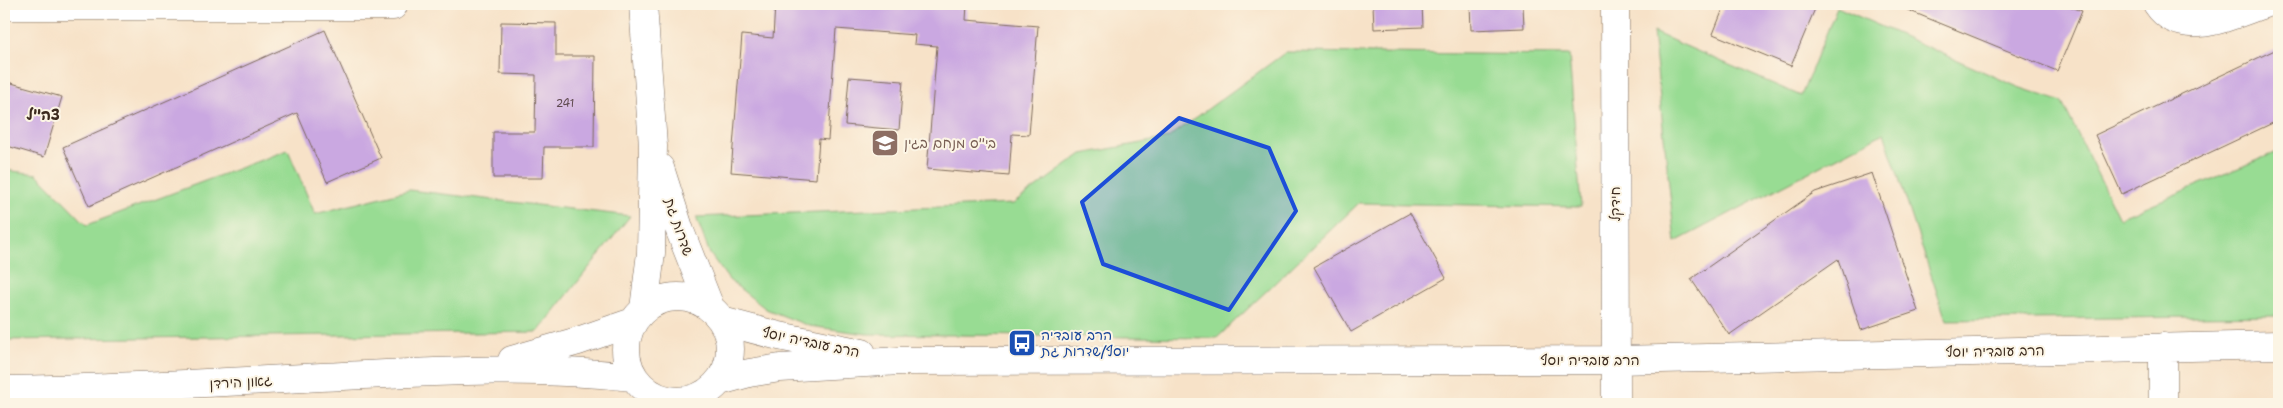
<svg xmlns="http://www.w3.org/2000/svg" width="2283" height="408" viewBox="0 0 2283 408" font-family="'Shantell Sans','Playpen Sans Hebrew',sans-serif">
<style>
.green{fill:#98dc93;stroke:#6a8358}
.building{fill:#caa8e1}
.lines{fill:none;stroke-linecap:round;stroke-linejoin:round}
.minor-casing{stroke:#7d6a5a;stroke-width:29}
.minor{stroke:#fff;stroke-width:28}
.marked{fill:#1d4ed8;fill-opacity:0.2;stroke:#1d4ed8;stroke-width:4;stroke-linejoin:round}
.labels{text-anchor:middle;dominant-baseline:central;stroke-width:4;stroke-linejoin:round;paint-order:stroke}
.number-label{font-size:11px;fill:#5f4a4f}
.education-label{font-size:14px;fill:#785e54;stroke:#fcf5e5;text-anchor:start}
.street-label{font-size:14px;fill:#3b2a1e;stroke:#fcf5e5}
.transit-label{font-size:14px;fill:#164399;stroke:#fcf5e5;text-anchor:start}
.neighbourhood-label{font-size:15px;font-weight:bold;fill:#3b2a1e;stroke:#fcf5e5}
</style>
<rect width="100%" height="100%" fill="#fcf5e5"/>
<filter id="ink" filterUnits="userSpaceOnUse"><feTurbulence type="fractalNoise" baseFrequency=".02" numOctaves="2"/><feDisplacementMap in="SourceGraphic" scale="10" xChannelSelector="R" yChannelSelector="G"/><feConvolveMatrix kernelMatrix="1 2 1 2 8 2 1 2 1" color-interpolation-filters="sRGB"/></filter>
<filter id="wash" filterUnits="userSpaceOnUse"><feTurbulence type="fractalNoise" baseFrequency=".0096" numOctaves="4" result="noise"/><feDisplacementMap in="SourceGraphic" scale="20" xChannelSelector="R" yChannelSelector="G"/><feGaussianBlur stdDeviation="1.12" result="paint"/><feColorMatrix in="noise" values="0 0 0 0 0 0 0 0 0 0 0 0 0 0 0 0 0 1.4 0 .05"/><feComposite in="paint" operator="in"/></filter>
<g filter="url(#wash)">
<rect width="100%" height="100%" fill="#f7e2c8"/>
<path class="green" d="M1837 7 2018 87 2062 102 2119 218 2279 151V316L1946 320 1884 133 1675 242 1653 32 1801 96Z
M1286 52 1569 55 1581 207 1359 203 1217 338 867 334 809 326 766 309 729 280 710 254 696 217 1013 204 1082 154 1168 138Z
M288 150 315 214 409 190 630 216 538 332 4 340V170L37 174 87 225Z"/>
<g id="blocks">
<path class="building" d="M775 4H967L966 20 1038 26 1029 135 1012 134 1009 176 927 169 937 46 914 44 915 35 836 29 828 140 819 139 816 179 731 172 742 35 773 38Z
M1373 4H1422L1423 27 1374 29Z
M1470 4H1523L1524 28 1471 30Z
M1725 4H1817L1791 66 1713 34Z
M1893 4H2064L2082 11 2057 71Z
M501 22 556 23V56H595L594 147H544L543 178H493V132H535L536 75 500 74Z
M325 30 381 158 327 182 297 113 89 206 63 147Z
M2279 48V120L2122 194 2095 135Z
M849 77 903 81 899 130 845 125Z
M4 81 62 97 44 157 4 145Z
M1872 173 1918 311 1861 330 1838 259 1729 335 1691 279 1815 192Z
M1410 213 1446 278 1351 332 1314 267Z
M1881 400V404H1854V403Z"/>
</g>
</g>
<g filter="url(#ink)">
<use href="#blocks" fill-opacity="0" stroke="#7d6a5a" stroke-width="1"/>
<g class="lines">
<g class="minor-casing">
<path id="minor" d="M643 4 653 146 651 253 644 309
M1615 4 1616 404
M2157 4C2182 41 2231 15 2264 4
M4 6H393
M660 168 680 231 710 307
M626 349a52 52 0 1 1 104 0a52 52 0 1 1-104 0Z
M722 321 779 336 862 353
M2163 347V404
M512 360 578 341 633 322
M720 381 749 373 780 368 900 361 1616 360 2279 345
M4 390C110 388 215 383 321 377 426 372 528 365 633 377"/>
</g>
<use href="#minor" class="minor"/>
</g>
</g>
<path class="marked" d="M1179 118 1269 148 1296 211 1229 310 1103 264 1082 202Z"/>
<defs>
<g id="school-square" transform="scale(1.4375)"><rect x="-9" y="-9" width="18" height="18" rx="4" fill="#8d6e63" stroke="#fcf5e5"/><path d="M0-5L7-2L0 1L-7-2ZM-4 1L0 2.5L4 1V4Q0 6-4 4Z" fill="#fff"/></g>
<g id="bus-square" transform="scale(1.4375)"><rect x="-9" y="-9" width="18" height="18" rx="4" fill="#1a4fb4" stroke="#fcf5e5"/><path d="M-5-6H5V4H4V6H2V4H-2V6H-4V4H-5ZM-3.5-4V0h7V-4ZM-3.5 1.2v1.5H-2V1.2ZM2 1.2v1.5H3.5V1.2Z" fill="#fff"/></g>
</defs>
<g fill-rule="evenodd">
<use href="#school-square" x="885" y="143"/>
<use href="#bus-square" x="1022" y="343"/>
</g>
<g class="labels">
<g class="number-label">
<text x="565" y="103">241</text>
</g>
<g class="education-label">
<text x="904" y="143">בי"ס מנחם בגין</text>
</g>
<g class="street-label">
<text transform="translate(1615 204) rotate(-90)">חידקל</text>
<text transform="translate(679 227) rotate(71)">שדרות גת</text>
<text transform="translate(811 342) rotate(12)">הרב עובדיה יוסף</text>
<text transform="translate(1995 351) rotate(-1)">הרב עובדיה יוסף</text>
<text x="1590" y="360">הרב עובדיה יוסף</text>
<text transform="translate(241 382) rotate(-3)">גאון הירדן</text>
</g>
<g class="transit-label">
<text x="1041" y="335">הרב עובדיה<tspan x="1041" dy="16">יוסף/שדרות גת</tspan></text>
</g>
<g class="neighbourhood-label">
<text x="43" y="115">צה"ל</text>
</g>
</g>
<rect width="2283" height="408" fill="none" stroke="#fcf5e5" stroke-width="20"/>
</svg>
